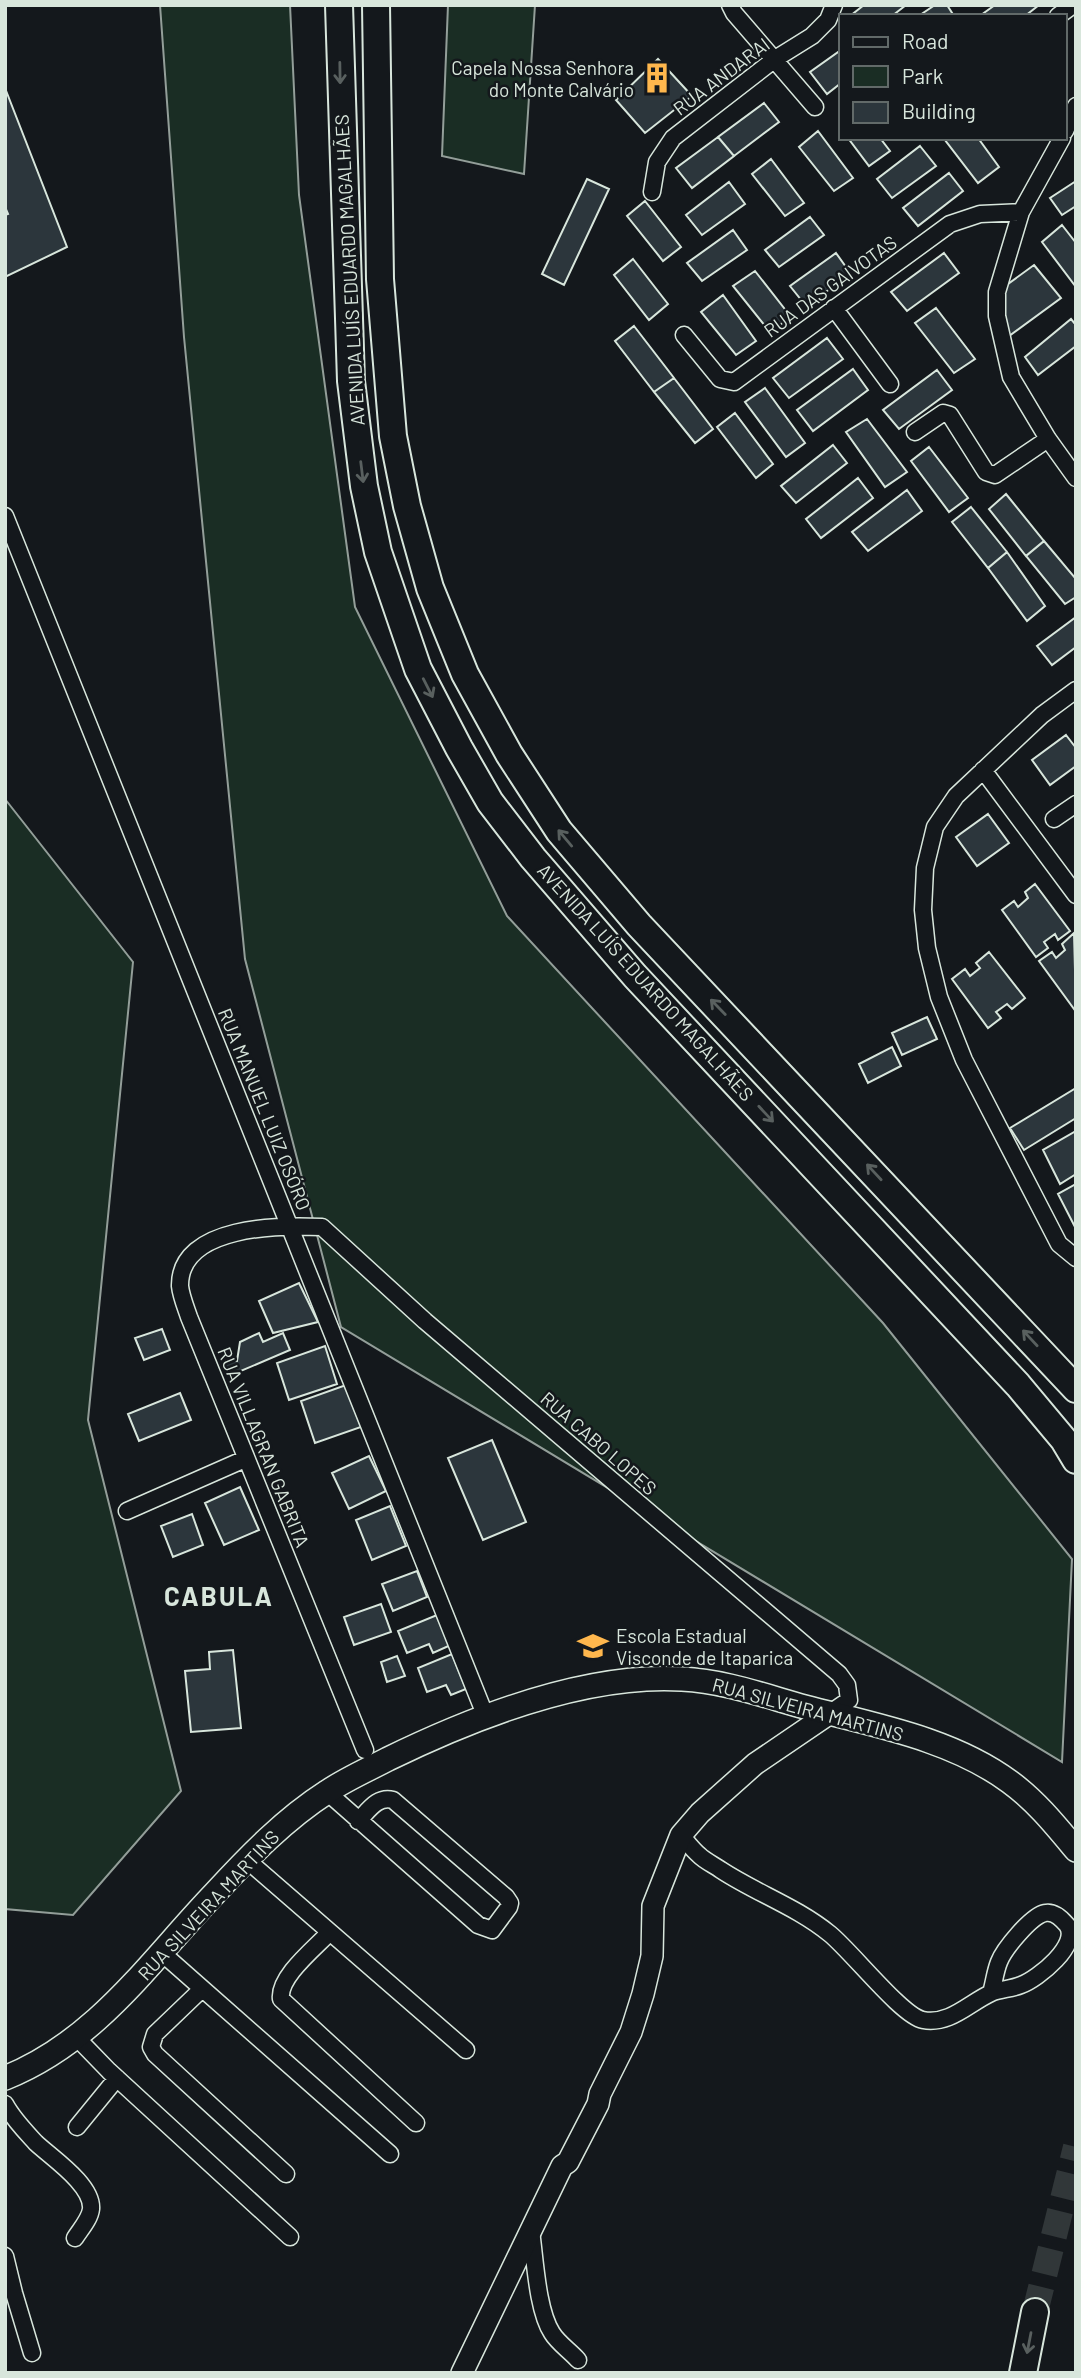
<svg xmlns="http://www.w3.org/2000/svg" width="1081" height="2378" viewBox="0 0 1081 2378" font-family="Barlow,sans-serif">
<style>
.green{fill:#1a2d24;stroke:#939e99;stroke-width:2}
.building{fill:#2c363c;stroke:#d8e6dc;stroke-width:2}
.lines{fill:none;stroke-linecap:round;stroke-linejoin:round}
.primary-tunnel{stroke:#313739;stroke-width:26;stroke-dasharray:26 13;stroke-linecap:butt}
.minor-casing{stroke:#d8e6dc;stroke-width:19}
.tertiary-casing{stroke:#d8e6dc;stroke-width:24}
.secondary-casing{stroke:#d8e6dc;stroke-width:26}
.primary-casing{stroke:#d8e6dc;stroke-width:30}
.minor{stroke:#14181c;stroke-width:16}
.tertiary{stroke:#14181c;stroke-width:21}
.secondary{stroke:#14181c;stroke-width:23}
.primary{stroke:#14181c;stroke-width:26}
.oneway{stroke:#59605f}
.labels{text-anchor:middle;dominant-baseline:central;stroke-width:5;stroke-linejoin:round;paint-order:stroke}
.poi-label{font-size:19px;fill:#d8e6dc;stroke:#14181c;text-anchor:end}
.street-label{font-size:19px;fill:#d8e6dc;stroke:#14181c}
.district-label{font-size:26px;font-weight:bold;letter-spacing:2px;fill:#d8e6dc;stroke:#14181c}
</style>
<rect width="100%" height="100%" fill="#14181c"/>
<path class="green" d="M160 5H290L299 195 355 607 507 916 883 1323 1072 1559 1062 1762 341 1327 245 959 184 337Z
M448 5H535L524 174 442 156Z
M5 799 133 962 88 1420 181 1791 73 1915 5 1909Z"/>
<path class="building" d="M864 5H906L892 16H850Z
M935 5H947L954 16 920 15Z
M995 5H1039L1025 16 981 15Z
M841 50V83L827 94 810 72Z
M658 59 692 96 645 133 616 100Z
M5 88 67 247 5 277V215L8 214 5 207Z
M764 103 779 122 734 156 718 137Z
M818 131 853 178 834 191 799 147Z
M718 137 734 156 692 188 676 168Z
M848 138H880L890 151 869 166Z
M947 138H978L999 167 978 183 945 140Z
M920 146 936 166 892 198 877 179Z
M771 159 804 203 785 216 752 174Z
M949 173 963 191 918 226 903 208Z
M587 179 609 189 564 285 542 274Z
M1076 181V206L1062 215 1050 198Z
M729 182 745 204 702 235 686 215Z
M645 201 681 247 663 261 627 216Z
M810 217 824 235 779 267 765 250Z
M1062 225 1076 243V287L1042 242Z
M733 230 747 250 702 281 687 263Z
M836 253 851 274 806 306 790 286Z
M944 253 959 273 907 311 891 292Z
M633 259 668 304 649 320 614 275Z
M1034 265 1061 298 1001 342 997 292Z
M755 271 791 317 770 332 733 286Z
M723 295 756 341 736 355 701 312Z
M936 308 975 359 954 373 915 323Z
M1071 319 1076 325V346L1038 375 1025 357Z
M634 326 674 378 654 392 615 341Z
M827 338 843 359 789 398 773 378Z
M853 369 868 390 813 431 797 410Z
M937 370 952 390 899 429 883 410Z
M674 378 713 429 695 443 654 392Z
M765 388 805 443 786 457 745 402Z
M735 413 773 464 756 478 717 427Z
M867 419 907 472 885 487 846 432Z
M833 445 847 463 796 503 781 486Z
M929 447 968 498 949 512 911 461Z
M858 478 873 498 821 538 806 519Z
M907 490 922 511 868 551 852 532Z
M1006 494 1044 541 1026 556 989 509Z
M971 507 1007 552 988 568 952 522Z
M1044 541 1076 579V597L1065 604 1026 556Z
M1007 552 1045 606 1027 621 988 568Z
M1076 617V647L1052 665 1037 646Z
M1066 735 1076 748V766L1050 785 1032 760Z
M988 814 1009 843 977 866 956 837Z
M1035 884 1070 931 1058 940 1055 934 1044 942 1048 948 1036 957 1002 910 1014 901 1018 907 1028 898 1025 892Z
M1074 933 1076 1007 1074 1009 1039 961 1052 952 1056 958 1065 950 1062 944Z
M989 952 1025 998 1012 1009 1007 1004 996 1012 1001 1018 988 1028 952 979 965 969 970 976 980 968 976 963Z
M927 1017 937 1039 902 1055 892 1033Z
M892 1047 901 1066 868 1083 859 1064Z
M1076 1088V1118L1024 1150 1010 1128Z
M1076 1131V1174L1060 1184 1043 1150Z
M1076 1184V1227H1075L1058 1194Z
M299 1283 318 1322 273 1333 259 1301Z
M162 1329 170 1350 144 1360 135 1338Z
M259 1333 263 1342 283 1333 290 1350 229 1376 222 1359 237 1361 240 1342Z
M325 1346 337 1384 289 1400 277 1363Z
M346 1385 361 1427 315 1443 301 1401Z
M180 1393 191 1420 139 1441 128 1414Z
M492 1440 526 1522 483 1540 448 1458Z
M369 1456 386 1491 349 1509 332 1473Z
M240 1487 259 1530 224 1545 205 1503Z
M390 1506 406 1546 372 1560 356 1520Z
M192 1514 203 1545 173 1557 161 1526Z
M417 1571 427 1597 393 1611 382 1584Z
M381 1604 391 1632 354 1645 344 1617Z
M437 1615 453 1644 433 1653 429 1644 407 1653 398 1631Z
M233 1650 241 1728 191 1732 185 1671 210 1669 209 1652Z
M452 1654 466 1689 451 1695 446 1685 427 1692 418 1668Z
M397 1656 405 1676 387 1682 381 1662Z"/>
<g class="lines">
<path class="primary-tunnel" d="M1035 2312 1076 2147"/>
<g class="minor-casing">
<path id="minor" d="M730 5 734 13 815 107
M1058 16 1073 5
M1065 131 1076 106
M1062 138 1021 212 997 292V316L1011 377 1048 439 1076 478
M652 192 657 162 673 138 775 59 812 36 828 20 834 5
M834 308 890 384
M684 335 720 379 734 382 950 224 980 214 1021 212
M915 432 943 413 950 415 986 472 995 475 1048 439
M5 516 486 1717
M1076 690 1042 715 956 796 935 827 925 868 923 910 927 948 939 997 964 1060 1059 1244 1076 1258
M983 770 1076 895
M1054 819 1076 804
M127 1511 245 1459
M365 1750 189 1317C186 1308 181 1296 180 1286 179 1225 281 1225 322 1227L425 1321 839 1674 847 1685 849 1700 830 1713
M327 1792 478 1925 492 1930 509 1907 510 1903 506 1897 393 1800C377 1796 369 1810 358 1821
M681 1835C687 1842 692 1849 699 1855 705 1861 714 1865 721 1870 756 1893 797 1907 830 1934 852 1952 902 2016 923 2020 950 2025 969 2003 991 1993 1000 1989 1012 1989 1021 1985 1038 1979 1081 1944 1067 1925 1062 1919 1054 1911 1045 1913 1031 1916 1004 1949 999 1962 995 1972 994 1983 991 1993
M247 1860 466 2050
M330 1932C315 1948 278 1977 281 1999L416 2123
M162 1953 390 2154
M202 1989 155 2034 151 2047 155 2054 286 2174
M77 2038 109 2071 290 2237
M5 2104C13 2119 25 2131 36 2143 52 2158 93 2185 91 2209 90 2219 80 2230 75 2238
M77 2127 117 2078
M531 2231C535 2258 537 2310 552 2333 558 2343 570 2351 578 2360
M5 2256 14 2293 32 2353"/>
</g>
<g class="tertiary-casing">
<path id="tertiary" d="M462 2373 562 2166 568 2162 598 2104 600 2094 631 2032 643 1994 652 1956 653 1906 681 1835 700 1813 755 1764 830 1713"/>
</g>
<g class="secondary-casing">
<path id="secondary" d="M5 2078C97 2041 149 1962 215 1893 249 1856 285 1819 327 1792 346 1779 367 1770 388 1759 474 1717 585 1673 682 1679 724 1681 765 1696 805 1707 874 1725 952 1739 1010 1782 1036 1801 1056 1826 1076 1850"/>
</g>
<g class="primary-casing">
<path id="primary" d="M339 5 351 381 364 486 378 552 418 669 459 748 490 802 533 858 635 976 1018 1385 1064 1440 1076 1460
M376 5 380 279 393 436 407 506 430 588 465 674 509 754 559 831 639 925 1076 1389
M1023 2373 1035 2312"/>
</g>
<use href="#minor" class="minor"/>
<use href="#tertiary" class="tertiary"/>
<use href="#secondary" class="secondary"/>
<use href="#primary" class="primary"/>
</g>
<defs><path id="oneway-shaft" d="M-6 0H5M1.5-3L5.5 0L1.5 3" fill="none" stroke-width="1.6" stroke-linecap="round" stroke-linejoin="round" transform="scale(1.75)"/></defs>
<g class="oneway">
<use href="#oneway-shaft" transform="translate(340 73) rotate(89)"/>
<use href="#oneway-shaft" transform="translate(362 472) rotate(83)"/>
<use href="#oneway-shaft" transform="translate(428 688) rotate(63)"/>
<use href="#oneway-shaft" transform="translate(565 838) rotate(-130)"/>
<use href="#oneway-shaft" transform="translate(718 1007) rotate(-134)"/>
<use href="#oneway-shaft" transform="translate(766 1114) rotate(47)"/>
<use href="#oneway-shaft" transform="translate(874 1172) rotate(-133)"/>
<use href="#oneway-shaft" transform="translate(1030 1338) rotate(-133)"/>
<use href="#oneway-shaft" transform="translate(1029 2343) rotate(101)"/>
</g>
<defs>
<g id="building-bare" transform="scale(2.415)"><path d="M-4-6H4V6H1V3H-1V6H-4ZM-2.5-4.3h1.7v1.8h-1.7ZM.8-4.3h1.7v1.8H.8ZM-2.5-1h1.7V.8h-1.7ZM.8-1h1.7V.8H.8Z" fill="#ffb74d" stroke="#14181c" stroke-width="2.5" paint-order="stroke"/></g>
<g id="school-bare" transform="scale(2.415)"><path d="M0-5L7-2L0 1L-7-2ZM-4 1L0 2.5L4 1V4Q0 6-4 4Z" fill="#ffb74d" stroke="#14181c" stroke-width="2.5" paint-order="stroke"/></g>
</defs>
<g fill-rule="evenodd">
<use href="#building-bare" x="657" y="78"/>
<use href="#school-bare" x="593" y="1646"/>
</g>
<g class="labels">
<g class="poi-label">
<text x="634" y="67">Capela Nossa Senhora<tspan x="634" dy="22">do Monte Calvário</tspan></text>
<text x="616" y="1635" text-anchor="start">Escola Estadual<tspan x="616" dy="22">Visconde de Itaparica</tspan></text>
</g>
<g class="street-label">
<text transform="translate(721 76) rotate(-37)">RUA ANDARAI</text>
<text transform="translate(349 270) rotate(-93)">AVENIDA LUÍS EDUARDO MAGALHÃES</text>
<text transform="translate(830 286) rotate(-36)">RUA DAS GAIVOTAS</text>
<text transform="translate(646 982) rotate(48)">AVENIDA LUÍS EDUARDO MAGALHÃES</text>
<text transform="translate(265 1109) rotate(68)">RUA MANUEL LUIZ OSÓRO</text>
<text transform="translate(599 1443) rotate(41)">RUA CABO LOPES</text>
<text transform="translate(264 1447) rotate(68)">RUA VILLAGRAN GABRITA</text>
<text transform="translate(808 1709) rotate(15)">RUA SILVEIRA MARTINS</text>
<text transform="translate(208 1905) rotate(-47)">RUA SILVEIRA MARTINS</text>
</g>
<g class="district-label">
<text x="219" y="1595">CABULA</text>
</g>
</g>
<rect width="1081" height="2378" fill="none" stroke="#d8e6dc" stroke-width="14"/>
<rect x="839" y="14" width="228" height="126" fill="#14181c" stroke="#626a69" stroke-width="2"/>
<rect x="853" y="37" width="35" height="10" fill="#14181c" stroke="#626a69" stroke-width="2"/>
<text x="902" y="49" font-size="21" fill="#d8e6dc">Road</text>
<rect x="853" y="66" width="35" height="21" fill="#1a2d24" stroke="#626a69" stroke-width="2"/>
<text x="902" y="84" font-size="21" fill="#d8e6dc">Park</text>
<rect x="853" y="102" width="35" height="21" fill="#2c363c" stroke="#626a69" stroke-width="2"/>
<text x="902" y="119" font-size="21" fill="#d8e6dc">Building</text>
</svg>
